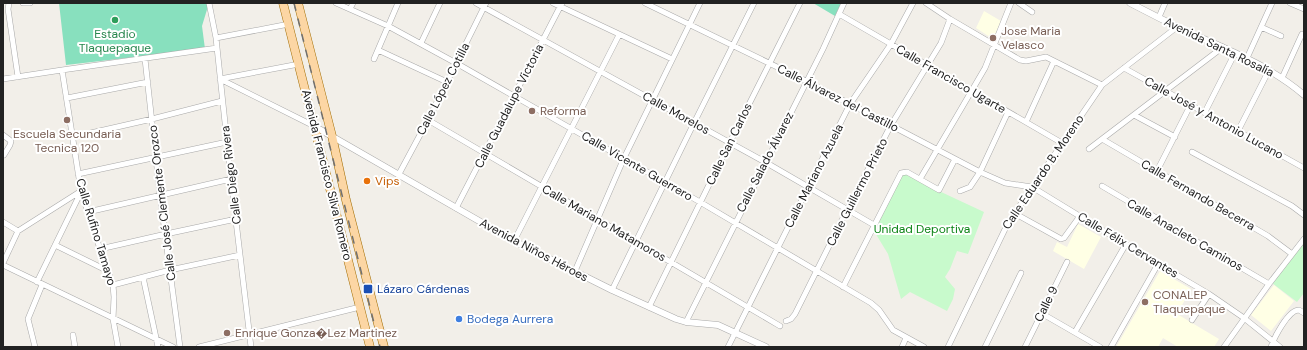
<svg xmlns="http://www.w3.org/2000/svg" width="1307" height="350" viewBox="0 0 1307 350" font-family="'DM Sans',sans-serif">
<style>
.education{fill:#ffffe5}
.park{fill:#c8facc}
.pitch{fill:#88e0be}
.lines{fill:none;stroke-linecap:round;stroke-linejoin:round}
.minor-casing{stroke:#a9a9a9;stroke-width:6}
.tertiary-casing{stroke:#a9a9a9;stroke-width:7}
.primary-casing{stroke:#a06b00;stroke-width:9}
.minor{stroke:#fff;stroke-width:5}
.tertiary{stroke:#fff;stroke-width:6}
.primary{stroke:#fcd6a4;stroke-width:8}
.rail{stroke:#707070;stroke-width:1.5;stroke-dasharray:8 8;stroke-linecap:butt}
.leisure-dot{fill:#2e9e5b;stroke:#fff;stroke-width:1.5}
.education-dot{fill:#8d6e63;stroke:#fff;stroke-width:1.5}
.food-dot{fill:#e8710a;stroke:#fff;stroke-width:1.5}
.transit-dot{fill:#1a4fb4;stroke:#fff;stroke-width:1.5}
.shop-dot{fill:#3f7fe0;stroke:#fff;stroke-width:1.5}
.labels{text-anchor:middle;dominant-baseline:central;stroke-width:4;stroke-linejoin:round;paint-order:stroke}
.education-label{font-size:12px;fill:#785e54;stroke:#fff;text-anchor:start}
.leisure-label{font-size:12px;fill:#27864d;stroke:#fff}
.street-label{font-size:12px;fill:#222;stroke:#fff}
.food-label{font-size:12px;fill:#c56008;stroke:#fff;text-anchor:start}
.park-label{font-size:12px;fill:#0c8416;stroke:#fff}
.transit-label{font-size:12px;fill:#164399;stroke:#fff;text-anchor:start}
.shop-label{font-size:12px;fill:#366cbe;stroke:#fff;text-anchor:start}
</style>
<rect width="100%" height="100%" fill="#f2efe9"/>
<path class="education" d="M984 11 1001 21 993 39 976 28Z
M1078 224 1101 237 1084 269 1053 251 1057 242 1067 247Z
M1160 271 1191 289 1177 314 1219 339 1214 347H1178L1163 338 1158 347H1116Z
M1274 285 1294 301 1271 331 1251 315Z"/>
<path class="park" d="M903 173 939 191 984 212 968 254 957 251 950 269 945 277 955 289 953 299 947 311 910 292 901 299 888 254 874 231Z
M1304 242V293L1297 302 1272 283Z"/>
<path class="pitch" d="M59 3H209L202 26 205 49 66 65Z
M813 3H841L835 16Z"/>
<g class="lines">
<g class="minor-casing">
<path id="minor" d="M9 3 8 9 18 77
M23 3H30
M209 3 216 38 231 179 251 347
M336 3 388 26 456 63 700 202 871 303 879 310 893 330 924 347
M476 3 765 162 874 225
M553 3 672 59
M645 3 806 81 980 172 1005 183 1032 187 1158 264 1209 294 1244 318 1280 347
M926 3 950 19 1020 60 1026 61 1046 57 1102 85
M1019 3 1032 12
M1290 3 1304 9
M350 9 353 3
M839 14 1062 143
M1159 17 1165 3
M1261 27 1281 36
M216 38 289 24
M421 43 440 3
M378 50 447 82
M1247 58 1272 3
M145 59 160 195 180 347
M374 59 398 3
M1124 68 1304 168
M62 70 81 191 100 249 113 285 114 297 113 319 118 347
M1282 78 1302 34
M3 79 62 70 217 48
M220 79 314 126
M220 79 299 64
M67 98 148 82
M1205 112 1235 53
M1134 115 1175 137
M428 120 780 326
M1026 122 1054 61
M1238 131 1269 70
M3 135 11 141 10 145 4 155
M73 137 152 119 222 101
M1102 139 1268 236 1292 254
M1089 149 1223 47
M1192 152 1292 206 1304 215
M1157 171 1190 106
M78 174 227 142
M399 174 428 120 486 3
M920 179 985 68 1011 3
M1102 186 1269 284
M960 191 970 187 980 172 1008 112
M456 208 562 3
M88 212 231 179
M1014 213 1061 239 1064 238 1080 216
M3 222 18 231
M514 241 619 35
M55 245 108 271
M100 249 166 234 236 219
M3 263 18 231 81 191
M3 265 173 347
M575 271 624 158 700 3
M143 277 158 347
M37 282 81 192
M113 285 170 270 240 255
M843 287 901 173 907 172 939 190 955 159
M612 290 694 123 754 3
M649 307 730 142 800 3
M1041 313 1100 347
M1192 320 1209 294
M786 321 791 319 795 314 847 210 891 125 941 43 950 19
M686 322 823 49 844 3
M1075 332 1126 244
M73 335 75 347
M35 347 28 319 42 285
M199 347 360 307
M728 347 850 104 891 44 913 3
M902 347 906 338
M948 347 1008 223 1102 85 1177 27
M985 347 1021 273
M1025 347 1067 262
M1111 347 1158 264
M1224 347 1269 284 1304 239
M1271 347C1274 338 1288 310 1299 310L1304 313"/>
</g>
<g class="tertiary-casing">
<path id="tertiary" d="M1130 3C1149 13 1169 23 1188 32 1229 50 1270 66 1304 95
M314 126 514 241 612 290 676 319 686 322 718 325 766 347"/>
</g>
<g class="primary-casing">
<path id="primary" d="M283 3 370 347
M298 3 332 136 346 200 384 347"/>
</g>
<use href="#minor" class="minor"/>
<use href="#tertiary" class="tertiary"/>
<use href="#primary" class="primary"/>
<path class="rail" d="M294 3 380 347"/>
</g>
<circle class="leisure-dot" cx="115" cy="20" r="4"/>
<g class="education-dot">
<circle cx="993" cy="38" r="4"/>
<circle cx="532" cy="111" r="4"/>
<circle cx="67" cy="120" r="4"/>
<circle cx="1145" cy="302" r="4"/>
<circle cx="227" cy="333" r="4"/>
</g>
<circle class="food-dot" cx="367" cy="181" r="4"/>
<rect class="transit-dot" x="363" y="284" width="10" height="10" rx="2"/>
<circle class="shop-dot" cx="459" cy="319" r="4"/>
<g class="labels">
<g class="education-label">
<text x="1001" y="31">Jose Maria<tspan x="1001" dy="14">Velasco</tspan></text>
<text x="540" y="111">Reforma</text>
<text x="67" y="134" text-anchor="middle">Escuela Secundaria<tspan x="67" dy="14">Tecnica 120</tspan></text>
<text x="1153" y="295">CONALEP<tspan x="1153" dy="14">Tlaquepaque</tspan></text>
<text x="235" y="333">Enrique Gonza�Lez Martinez</text>
</g>
<g class="leisure-label">
<text x="115" y="34">Estadio<tspan x="115" dy="14">Tlaquepaque</tspan></text>
</g>
<g class="street-label">
<text transform="translate(1219 47) rotate(26)">Avenida Santa Rosalía</text>
<text transform="translate(951 79) rotate(30)">Calle Francisco Ugarte</text>
<text transform="translate(443 89) rotate(-63)">Calle López Cotilla</text>
<text transform="translate(838 98) rotate(27)">Calle Álvarez del Castillo</text>
<text transform="translate(509 106) rotate(-63)">Calle Guadalupe Victoria</text>
<text transform="translate(676 113) rotate(29)">Calle Morelos</text>
<text transform="translate(1214 118) rotate(29)">Calle José y Antonio Lucano</text>
<text transform="translate(729 144) rotate(-64)">Calle San Carlos</text>
<text transform="translate(765 162) rotate(-63)">Calle Salado Álvarez</text>
<text transform="translate(637 166) rotate(30)">Calle Vicente Guerrero</text>
<text transform="translate(1043 172) rotate(-56)">Calle Eduardo B. Moreno</text>
<text transform="translate(231 175) rotate(-97)">Calle Diego Rivera</text>
<text transform="translate(327 175) rotate(76)">Avenida Francisco Silva Romero</text>
<text transform="translate(814 176) rotate(-63)">Calle Mariano Azuela</text>
<text transform="translate(857 192) rotate(-63)">Calle Guillermo Prieto</text>
<text transform="translate(1198 195) rotate(30)">Calle Fernando Becerra</text>
<text transform="translate(162 203) rotate(-97)">Calle José Clemente Orozco</text>
<text transform="translate(604 223) rotate(30)">Calle Mariano Matamoros</text>
<text transform="translate(96 232) rotate(73)">Calle Rufino Tamayo</text>
<text transform="translate(1185 235) rotate(30)">Calle Anacleto Caminos</text>
<text transform="translate(1128 245) rotate(31)">Calle Félix Cervantes</text>
<text transform="translate(534 250) rotate(28)">Avenida Niños Héroes</text>
<text transform="translate(1046 304) rotate(-64)">Calle 9</text>
</g>
<g class="food-label">
<text x="375" y="181">Vips</text>
</g>
<g class="park-label">
<text x="922" y="229">Unidad Deportiva</text>
</g>
<g class="transit-label">
<text x="377" y="289">Lázaro Cárdenas</text>
</g>
<g class="shop-label">
<text x="467" y="319">Bodega Aurrera</text>
</g>
</g>
<rect width="1307" height="350" fill="none" stroke="#222222" stroke-width="8"/>
</svg>
